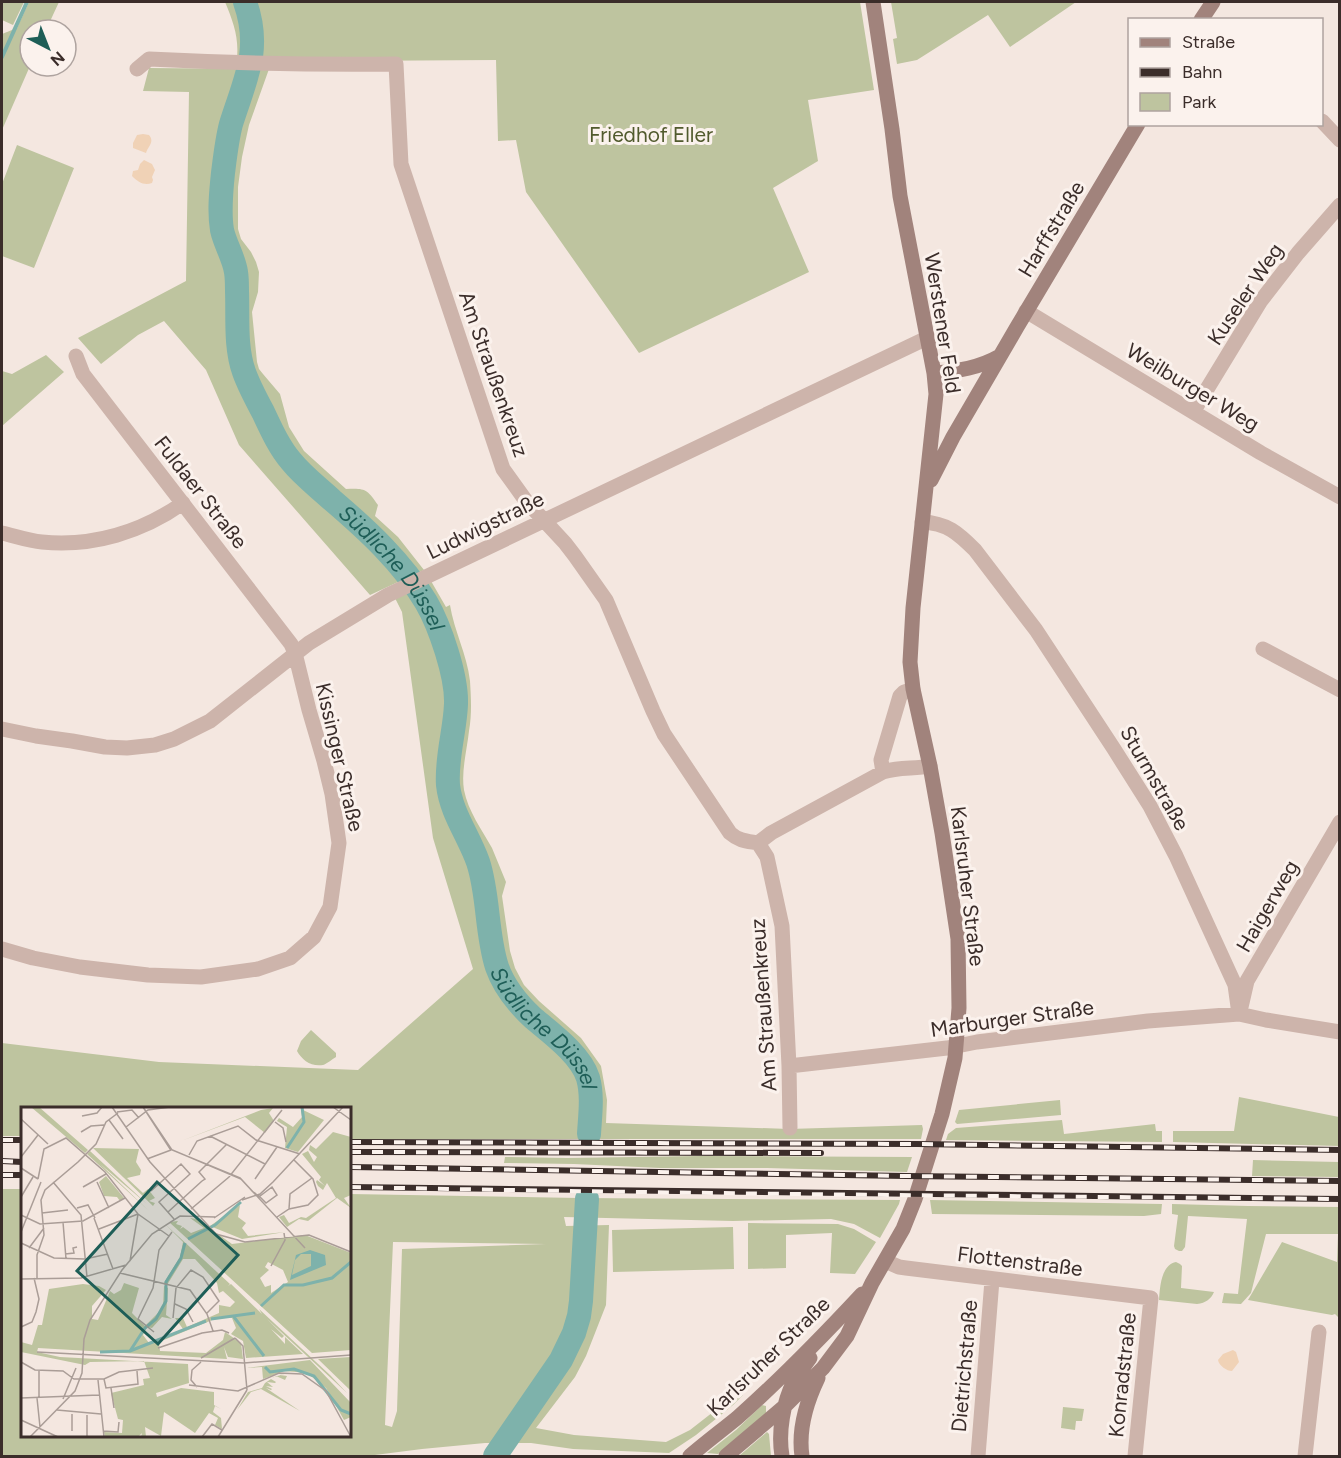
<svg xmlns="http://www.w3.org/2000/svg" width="1341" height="1458" viewBox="0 0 1341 1458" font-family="Figtree,sans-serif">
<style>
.green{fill:#bec49f;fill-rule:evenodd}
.sand{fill:#f0d2b6}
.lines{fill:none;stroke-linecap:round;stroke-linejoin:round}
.stream{stroke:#7eb2ab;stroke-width:4}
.river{stroke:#7eb2ab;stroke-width:24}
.street{stroke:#cdb4ab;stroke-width:15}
.secondary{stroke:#a1837c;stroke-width:15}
.rail-casing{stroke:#3b2d2a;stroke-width:6}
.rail{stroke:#fbf2ed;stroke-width:4;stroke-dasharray:11;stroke-linecap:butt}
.labels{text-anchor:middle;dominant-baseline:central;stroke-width:6;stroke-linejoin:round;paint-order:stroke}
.park-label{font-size:21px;fill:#515a2d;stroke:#fbf2ed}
.street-label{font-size:21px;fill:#3b2d2a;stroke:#fbf2ed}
.water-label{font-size:22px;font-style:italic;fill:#1e5e57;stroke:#fbf2ed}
.inset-river{fill:none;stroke:#7eb2ab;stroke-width:3}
.inset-road{fill:none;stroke:#aa9d97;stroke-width:1.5}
.view{fill:#1e5e57;fill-opacity:0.15;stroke:#1e5e57;stroke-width:3}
.inset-edge{fill:none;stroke:#3b2d2a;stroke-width:3}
</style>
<rect width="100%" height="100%" fill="#f4e7e0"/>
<path class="green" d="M2 2H24L13 25 2 20Z
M29 2H59L46 30H30V66L2 130V34L17 28Z
M225 2H860L874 90 808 100 818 161 773 188 809 272 639 353 526 192 516 140 498 141 496 60 340 61 237 58C239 37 233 21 225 2Z
M891 2H1076L1010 47 988 15 917 60 897 64 893 39 897 38Z
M149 68 269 69 249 125 242 157 238 187V229L241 239 251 252 256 262 259 272 258 292 252 312 257 362 259 369 263 374 280 394 289 427 304 451 346 489C365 488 367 489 378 505L375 516 398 537 424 570 370 595 239 445 206 370 164 321 138 335 101 364 78 338 186 281 189 92 143 91Z
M17 145 74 168 34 268 2 256V184Z
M46 355 64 372 2 426V371L12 374Z
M431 581 446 607 450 605C454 631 467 654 470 681 471 697 472 714 469 731 467 750 461 771 464 790 468 811 482 830 492 848L506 882 502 896 510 951 515 968 524 985 539 1001 581 1038 601 1066 607 1100 606 1123 789 1129 922 1125 923 1129 921 1139H350V1108H22V1136H2V1043L159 1062 358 1070 473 969 433 838 402 612 395 598Z
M311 1030 336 1053V1057C332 1059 327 1064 323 1065 311 1067 302 1060 297 1051L301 1041Z
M1239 1097 1339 1117V1146L1173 1142V1131H1234Z
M1060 1100 1061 1115 957 1124 955 1122 959 1110Z
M1062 1120 1064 1134 1155 1124 1156 1131H1162V1142L946 1140 948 1134 956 1128Z
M701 1156 912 1157 907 1172 767 1168H660L574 1164 504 1163 505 1157 567 1158Z
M1253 1160 1339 1162V1177L1252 1176Z
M2 1189H22V1436H350V1194L579 1198 900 1200 899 1204 880 1238 854 1224 831 1219 733 1221 564 1217 566 1226 609 1225 606 1305 586 1356 575 1377 536 1428 574 1435 666 1442 690 1430 731 1398 743 1395 733 1405 696 1435 669 1453 573 1449 531 1443H485L422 1449 367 1456H2ZM393 1242 546 1244 402 1249 397 1411 392 1427 385 1425Z
M930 1200 1162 1204 1161 1214 1144 1216 932 1214Z
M1172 1204 1248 1206 1339 1207V1318L1335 1314 1332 1315 1248 1300 1282 1242 1337 1262 1338 1234H1266L1251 1293 1241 1304 1222 1303 1224 1293 1238 1294 1247 1219 1188 1216 1185 1247 1182 1251H1179L1175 1249 1174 1246 1178 1215 1172 1214Z
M748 1223 838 1224 854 1229 876 1242 855 1274 830 1273 832 1233 786 1235V1268L748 1269Z
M733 1227 734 1269 613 1272 612 1230Z
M1176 1262 1180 1264 1182 1266 1181 1288 1214 1292C1211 1299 1206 1303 1197 1304L1159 1300C1160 1287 1161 1265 1176 1262Z
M762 1405 766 1406V1413L718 1454 707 1453 736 1430Z
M1063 1407 1084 1409 1082 1421H1076L1075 1430 1061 1428Z
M767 1432 769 1434 771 1456H739Z"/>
<path class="sand" d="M143 134 149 135C155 142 148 146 146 153L133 148V143L137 135Z
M144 160 152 164 155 170 152 177 153 180 152 183C144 186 138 182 132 176L133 171 138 170 140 164Z
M1233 1350 1236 1352 1239 1362 1232 1371C1227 1371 1219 1366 1218 1360L1223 1354Z"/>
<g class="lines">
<path class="stream" d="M2 57 27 2"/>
<g class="river">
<path id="s1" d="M245 2C262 50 245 79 231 124 227 139 225 157 223 173 221 192 219 212 222 230 225 244 234 258 236 272 237 278 237 285 237 291 238 317 235 347 244 372 249 386 256 399 263 412 271 429 279 447 291 461 303 476 318 487 332 500 367 530 402 562 426 602 440 626 457 676 456 704 455 731 446 758 448 785 451 813 469 836 478 862 489 895 486 933 497 967 504 987 518 1004 533 1018 551 1033 581 1055 588 1078 593 1096 590 1116 589 1134"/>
<path d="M495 1456 561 1360 574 1333 579 1316 581 1301 587 1199"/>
</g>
<path class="street" d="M137 69 149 59C231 63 314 65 396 64L401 164 503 469 526 501 565 543 575 556 606 600 653 711 664 734 730 833C739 841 747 841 758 843
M1322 121 1340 140
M1026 311 1261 453 1340 497
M1193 412 1260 302 1298 253 1340 205
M922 522C947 523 958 533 975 550L1036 630 1114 749 1150 806 1176 856 1235 985 1239 1014
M2 533C15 536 29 541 42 542 93 547 142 532 183 503
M1263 649 1340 690
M2 729 36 736 72 741 105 747 127 748 155 745 174 739 210 721 309 643 388 595 927 338
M883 772 881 760 900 696 904 692 913 689
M758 843 767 857 782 926 789 1066 790 1128
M758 843 771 833 883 772C897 767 915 769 930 766
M2 949 33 958 80 967 148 975 201 977 258 969 290 958 314 937 330 907 339 843 332 794 324 761 309 710 295 653 291 644 83 374 76 356
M1241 1007 1247 981 1340 822
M789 1066 947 1048 977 1042 1148 1021 1239 1014 1266 1020 1340 1032
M885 1261 899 1267 906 1268 1151 1298 1135 1456
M978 1456 992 1280
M1305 1456 1319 1332"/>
<path class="secondary" d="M1201 20 1213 2
M934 373C958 371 979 368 1000 356
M931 480 953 437 1017 327 1138 124
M690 1456C705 1443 721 1431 737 1418 781 1379 822 1337 862 1294
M726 1456 785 1406 823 1368 847 1336 872 1283 903 1229 915 1199 942 1114 955 1058 959 1008 958 939 942 833 930 766 913 689 910 662 913 608 936 394 934 373 900 196 892 129 873 2
M782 1456C778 1432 783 1403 794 1381 798 1373 805 1365 810 1358
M802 1456C798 1429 806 1403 818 1378"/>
<g class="rail-casing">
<path id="rail" d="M2 1140H22
M350 1142 917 1144 1340 1150
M350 1152 821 1153
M2 1161 22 1162
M350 1167 906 1176 1340 1181
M2 1175H22
M350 1187C679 1194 1009 1196 1340 1199"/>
</g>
<use href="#rail" class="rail"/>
</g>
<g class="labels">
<g class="park-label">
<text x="651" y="134">Friedhof Eller</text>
</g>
<g class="street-label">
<text transform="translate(1051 229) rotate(-59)">Harffstraße</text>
<text transform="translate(1245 294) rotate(-56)">Kuseler Weg</text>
<text transform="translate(943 323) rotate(81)">Werstener Feld</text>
<text transform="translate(494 374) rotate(71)">Am Straußenkreuz</text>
<text transform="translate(1193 387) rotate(31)">Weilburger Weg</text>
<text transform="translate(201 492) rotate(52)">Fuldaer Straße</text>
<text transform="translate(485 525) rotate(-26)">Ludwigstraße</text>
<text transform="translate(340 757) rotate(77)">Kissinger Straße</text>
<text transform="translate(1155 778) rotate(60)">Sturmstraße</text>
<text transform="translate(968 886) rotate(83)">Karlsruher Straße</text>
<text transform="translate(1267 906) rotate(-60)">Haigerweg</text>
<text transform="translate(763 1005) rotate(-94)">Am Straußenkreuz</text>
<text transform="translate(1012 1018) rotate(-8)">Marburger Straße</text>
<text transform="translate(1020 1261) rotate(7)">Flottenstraße</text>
<text transform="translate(768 1356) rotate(-44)">Karlsruher Straße</text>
<text transform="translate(964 1366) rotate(-85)">Dietrichstraße</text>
<text transform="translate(1122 1375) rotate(-84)">Konradstraße</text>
</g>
<g class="water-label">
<text stroke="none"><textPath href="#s1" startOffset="627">Südliche Düssel</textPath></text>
<text stroke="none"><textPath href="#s1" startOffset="1132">Südliche Düssel</textPath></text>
</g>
</g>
<g transform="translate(21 1107)">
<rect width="330" height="330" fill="#f4e7e0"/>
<path d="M10 0H18L67 43 64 46ZM260 0 252 1 248 6 253 14 244 26 224 10 160 34 240 3 252 1ZM280 2 303 13 277 45 264 41 266 20 256 14 258 11 272 20 281 10ZM312 25 330 30V88L323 91 330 101 316 91 287 114 278 112 266 120 258 110 263 108 268 116 280 110 285 111 315 91 306 76 302 83 297 79 295 75 296 73 304 79 298 73 300 70 281 47 287 44 293 55 296 50 288 43 289 38 295 42ZM72 41 118 42 115 55 120 63 119 68 106 71 122 86 127 82 134 91 128 94 134 96 132 99ZM69 44 126 97 79 57 128 104 66 47ZM85 69 103 91 99 94 96 90 83 89 78 75ZM219 98 217 110 225 116 221 121 227 129 264 125 221 132 189 119ZM169 111 176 112 211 137 284 128 330 146V243L291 246 148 115 157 114 155 117 161 119 159 122 162 120 170 126 183 121ZM247 155 262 163 267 175 250 186V178L244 180 239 171 248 163 244 160ZM144 117 209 177 207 179 210 177 241 207 238 202 309 268 326 286 246 212 263 229 261 231 250 222 264 237V230L282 247 225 251 222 234 210 227 215 221 211 211 201 209 138 235 139 244 185 246 202 233 204 225 220 236 222 252 207 250 203 240 206 252 17 241 16 245 39 250 167 257 168 276 135 286 136 290 160 281 193 285V298L200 302 194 299 192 305 200 311 201 322 194 318 197 311 188 306 174 326 143 305 140 329 124 320 125 330H120L121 326 117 330H84L83 325 101 326 102 313 97 312 90 286 123 278 122 272 129 271 123 254 69 255 64 258 0 245V235L11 238 17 218H21L28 182 62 177 78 179 85 183 71 199V212L77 213 89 184 93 187 100 183 103 176 118 181 111 206 124 219 142 201 143 179 147 181 145 208 151 212 141 210 131 221 126 220 122 228 128 236 162 222 154 211H162L166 220 198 206V198L209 200 214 195 202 184 198 186 196 176 174 152H162L146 178 143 176 159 150 162 135ZM330 250V284L297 252ZM289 253 330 296V310L323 313 305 281 286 266 263 264 242 272 241 260 225 261ZM267 266 259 268 266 269 264 273 255 269 250 272 255 275 254 276 246 275 252 280 245 279 251 282 250 283 245 281 279 304 240 282 230 285 216 303 227 285 241 281 244 276 253 270Z" fill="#bec49f" fill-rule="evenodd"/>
<path d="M289 143 304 148 305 158 269 173 275 148ZM280 147H290V159L271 168 274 153Z" fill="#7eb2ab" fill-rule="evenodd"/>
<path class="inset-river" d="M266 41 283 15 281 0M167 132 194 118 220 95M240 199 263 178H282L311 171 330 155M213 210 243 249M190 212 234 206M109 244 185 214M79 245 109 244 124 221 135 212 145 194V175L160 151 164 136M244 260 249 265 273 262 293 269 320 303 330 307"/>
<path class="inset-road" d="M91 0 129 55 195 127 224 135 288 128 330 145M122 0 149 42 220 72 284 141M122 0 151 43 219 71 232 85 234 86 238 90H239L245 96 256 88 251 80 239 89H236L230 83M312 0 330 13M96 5 111 3 118 11M61 9 76 6 81 0M0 12 27 37M88 13 102 32M254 15 262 21 265 35M105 20 127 3 149 0M60 25 70 19 83 18M189 29 244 57M168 48 176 34 217 19 235 33 279 47M0 50 17 28M126 52 150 43M0 61 17 72M17 72 23 42 45 31 84 65 117 107 148 129M234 72 256 40M181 74 184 72 178 65 205 38M32 75 60 108 66 170M76 75 88 101M62 80 85 67M130 84 160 57 169 67 138 95 153 112M0 90 12 70M221 93 239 87 252 75 322 0M56 101 67 98 74 111M170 102 208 70 261 3M268 102 269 87 291 71M147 105 181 74M21 106 47 103M0 108 19 117 62 114 104 91M256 110 268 102 287 98 297 88 292 72 273 53M73 111 92 162M193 111 224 90M42 115 45 152M78 122 117 107M0 125 20 75M0 136 33 151 64 152 87 147M8 141 23 121M44 147 53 146 52 141 56 140M109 154 117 107M250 159 264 133 263 126M99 166 169 183 186 207 192 224M16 171V148L23 128 20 93 24 83 57 55 75 37 85 15 97 6M0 172 60 171 105 158M154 197 165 202 172 215M152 211 155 181 170 163 182 170 198 194 186 206M0 220 11 215 15 205 18 192 13 171M133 225 117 212 132 181 138 143 151 125M214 231 222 239 226 283M137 241 181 226 201 223 208 226M16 245 223 256 330 248M180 251 214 231M0 255 14 263 42 264 53 272H83L98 265 132 261M18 263V291M83 272 85 281 117 277 116 264M77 273 83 330M168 278 217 284 258 266 281 267 305 284 330 330M176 280 170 273 171 263 180 255M90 281 93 301M0 291 78 288M16 291 19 320M42 292 55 261M36 303 80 307M66 308V330M0 313 37 330M51 315V324V307M82 324 97 325 98 315M9 330 54 284 61 266 63 232 69 213 101 163 131 127 159 109 194 110M181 330 191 317 201 323M197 330 226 283"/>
<path class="view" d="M136 75 217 148 137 237 56 164Z"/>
<rect width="330" height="330" class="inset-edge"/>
</g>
<rect width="1341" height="1458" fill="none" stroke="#3b2d2a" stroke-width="6"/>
<rect x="1128" y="18" width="195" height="108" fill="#fbf2ed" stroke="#aea39f" stroke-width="1.5"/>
<rect x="1140" y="38" width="30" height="9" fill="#a1837c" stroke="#aea39f" stroke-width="1.5"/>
<text x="1182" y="48" font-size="18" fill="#3b2d2a">Straße</text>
<rect x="1140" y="68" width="30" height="9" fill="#3b2d2a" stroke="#aea39f" stroke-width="1.5"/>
<text x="1182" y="78" font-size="18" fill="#3b2d2a">Bahn</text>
<rect x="1140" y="93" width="30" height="18" fill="#bec49f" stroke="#aea39f" stroke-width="1.5"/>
<text x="1182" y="108" font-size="18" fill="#3b2d2a">Park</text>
<g transform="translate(48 48) rotate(138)"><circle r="28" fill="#fbf2ed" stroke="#aea39f" stroke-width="1.5"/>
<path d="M0-4.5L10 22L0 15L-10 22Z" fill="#1e5e57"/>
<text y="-9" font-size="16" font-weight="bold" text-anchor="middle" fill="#3b2d2a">N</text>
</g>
</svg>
